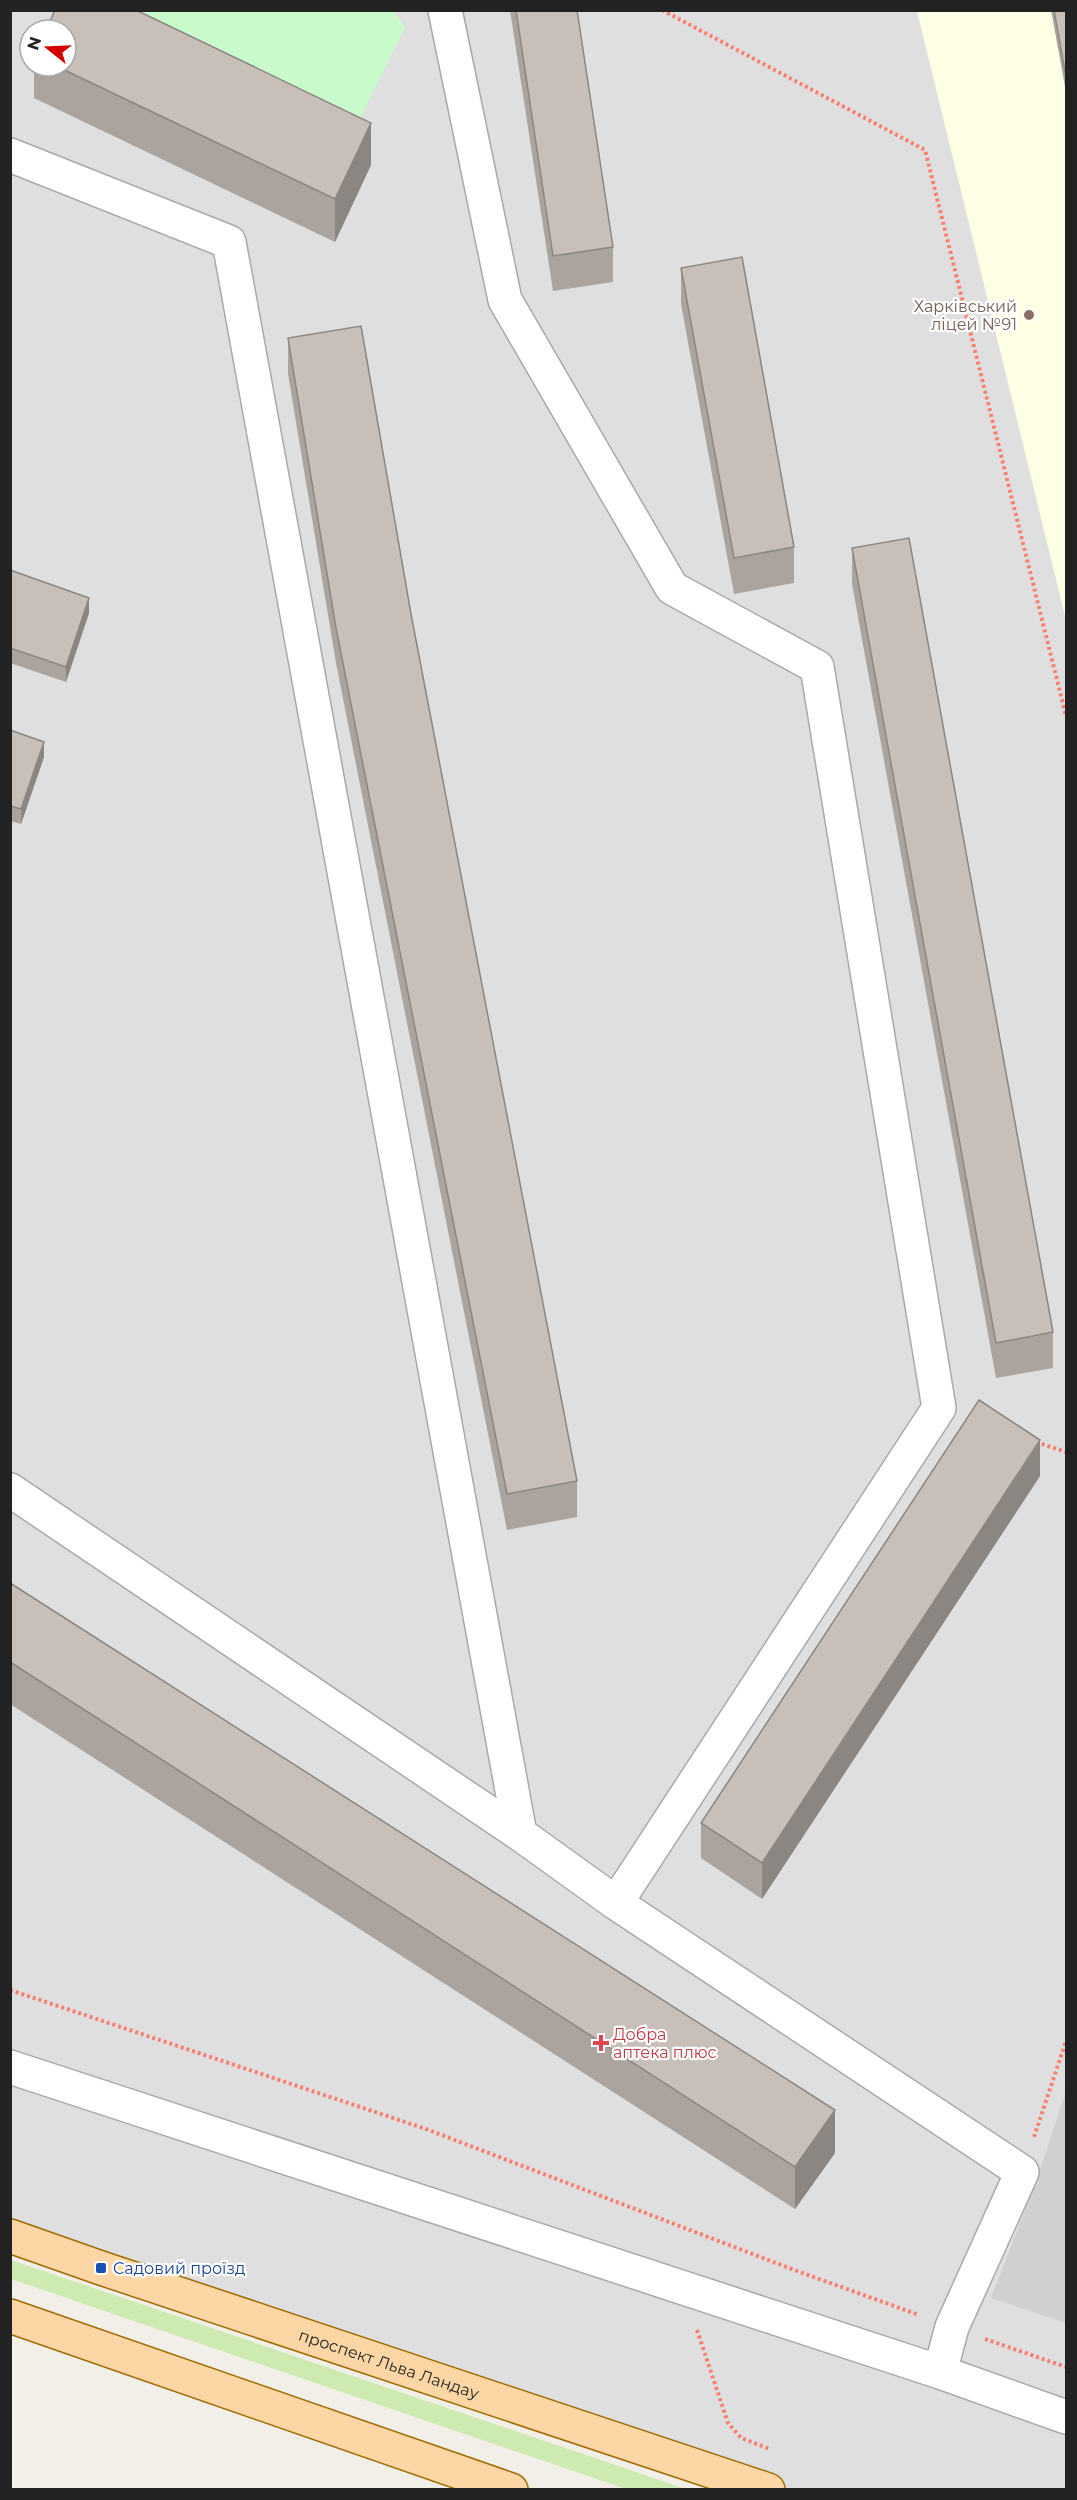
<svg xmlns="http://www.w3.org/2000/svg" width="1077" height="2500" viewBox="0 0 1077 2500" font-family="Montserrat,sans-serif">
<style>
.residential{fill:#e0dfdf;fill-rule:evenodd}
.education{fill:#ffffe5}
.religious{fill:#d0d0d0}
.grass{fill:#cdebb0}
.park{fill:#c8facc}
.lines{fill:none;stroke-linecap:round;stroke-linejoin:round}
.minor-casing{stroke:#a9a9a9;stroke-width:36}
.major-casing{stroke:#a06b00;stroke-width:36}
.path{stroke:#fa8072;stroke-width:4;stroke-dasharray:3 3;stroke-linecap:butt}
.minor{stroke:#fff;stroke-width:33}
.major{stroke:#fcd6a4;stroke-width:33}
.wall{fill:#aba49e}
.shaded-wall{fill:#8b8681}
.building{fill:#c7bfb8;stroke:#8b8681;stroke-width:1.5}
.education-dot{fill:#8d6e63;stroke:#fff;stroke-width:2}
.health-dot{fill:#e0444e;stroke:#fff;stroke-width:2}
.transit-dot{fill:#1a4fb4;stroke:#fff;stroke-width:2}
.labels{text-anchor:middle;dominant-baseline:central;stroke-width:4.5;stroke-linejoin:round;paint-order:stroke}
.education-label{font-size:16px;fill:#785e54;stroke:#fff;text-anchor:end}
.health-label{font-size:16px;fill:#be3a42;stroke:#fff;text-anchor:start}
.transit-label{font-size:16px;fill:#164399;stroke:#fff;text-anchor:start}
.street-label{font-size:16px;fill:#222;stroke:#fff}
</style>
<rect width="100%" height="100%" fill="#f2efe9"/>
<path class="residential" d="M11 11H1066V2489H781L11 2229ZM30 30H66V66H30Z"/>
<path class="education" d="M917 11H1066V620Z"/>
<path class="religious" d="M1066 2091V2323L991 2298 1036 2182Z"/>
<path class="grass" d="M11 2260 686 2489H626L11 2279Z"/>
<path class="park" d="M119 10 394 11 405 27 348 143Z"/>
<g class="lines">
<g class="minor-casing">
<path id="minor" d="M445 10 505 300 672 588 817 667 939 1408 616 1903
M10 155 229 242 520 1834
M10 1490 520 1834 616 1903 1022 2172 952 2327 940 2372
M10 2067 940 2372 1066 2417"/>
</g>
<g class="major-casing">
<g id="major">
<path id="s1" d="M10 2236 101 2268 768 2490"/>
<path d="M10 2316 511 2490"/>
</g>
</g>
<path class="path" d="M662 10 925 150 1066 716
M1036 1442 1066 1452
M10 1990 426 2129 797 2271 919 2315
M1034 2137 1066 2041
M697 2330 728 2423 741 2438 770 2449
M985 2339 1066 2367"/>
<use href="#minor" class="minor"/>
<use href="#major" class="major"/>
</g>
<path class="wall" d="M510 10H577L613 247V282L553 291Z
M1051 10H1066V92Z
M34 66H66L371 165 335 242 34 98Z
M681 268 794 547V583L734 594 681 304Z
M288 338 411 614 577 1481V1517L507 1530 336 663 288 374Z
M852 548 1053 1332V1368L996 1378 852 584Z
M10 570 89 613 66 682 10 663Z
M10 730 44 757 21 824 10 821Z
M1040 1476 762 1899 701 1858V1823Z
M10 1583 835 2153 795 2209 10 1704Z"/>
<path class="shaded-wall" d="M371 123V165L335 242V199Z
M89 598V613L66 682V667Z
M44 742V757L21 824V809Z
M1040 1440V1476L762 1899V1863Z
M835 2110V2153L795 2209V2167Z"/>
<path class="building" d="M55 10H136L371 123 335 199 56 66H66V30H46Z
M516 10H577L613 247 553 256Z
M1054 10H1066V77Z
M742 257 794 547 734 558 681 268Z
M361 326 411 614 577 1481 507 1494 336 628 288 338Z
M909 538 1053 1332 996 1343 852 548Z
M10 570 89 598 66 667 10 648Z
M10 730 44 742 21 809 10 806Z
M979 1400 1040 1440 762 1863 701 1823Z
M10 1583 835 2110 795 2167 10 1662Z"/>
<circle class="education-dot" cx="1029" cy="315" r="6"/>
<path class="health-dot" d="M598 2034h6v6h6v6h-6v6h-6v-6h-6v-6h6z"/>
<rect class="transit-dot" x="95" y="2262" width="12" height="12" rx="3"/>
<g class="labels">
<g class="education-label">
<text x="1017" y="306">Харківський<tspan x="1017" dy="18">ліцей №91</tspan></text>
</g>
<g class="health-label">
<text x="613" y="2034">Добра<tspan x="613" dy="18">аптека плюс</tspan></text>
</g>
<g class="transit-label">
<text x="113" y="2268">Садовий проїзд</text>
</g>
<g class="street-label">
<text stroke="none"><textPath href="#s1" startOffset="400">проспект Льва Ландау</textPath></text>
</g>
</g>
<rect width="1077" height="2500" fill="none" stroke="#222222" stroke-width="24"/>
<g transform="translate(48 48) rotate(288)"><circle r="28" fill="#ffffff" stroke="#a7a7a7" stroke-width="1.5"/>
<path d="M0-4.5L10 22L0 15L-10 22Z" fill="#d40000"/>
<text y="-9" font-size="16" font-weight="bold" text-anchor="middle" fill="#222222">N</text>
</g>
</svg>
